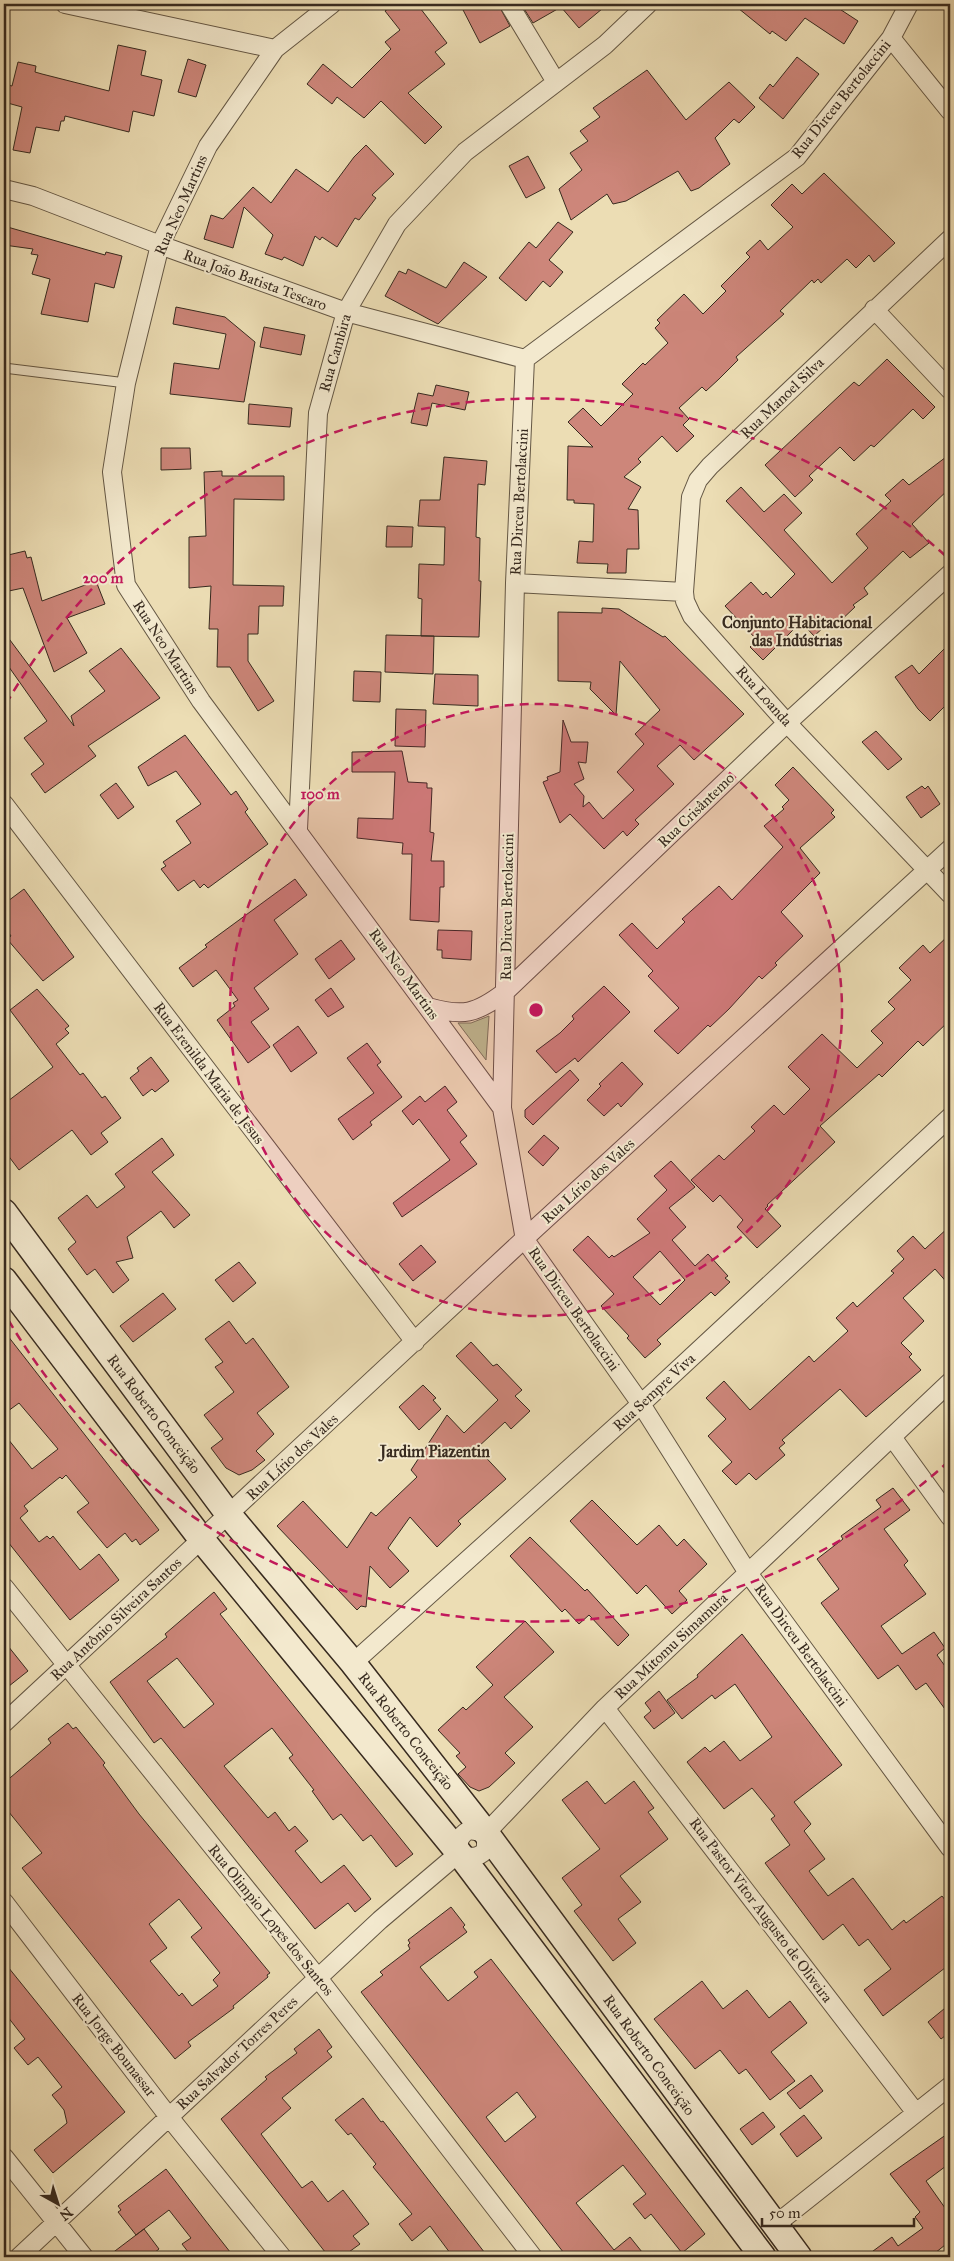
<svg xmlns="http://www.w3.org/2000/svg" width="954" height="2261" viewBox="0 0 954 2261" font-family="'IM FELL Great Primer',serif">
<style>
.green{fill:#b9c08c;stroke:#787556}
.building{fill:#cd867a;stroke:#372a1f;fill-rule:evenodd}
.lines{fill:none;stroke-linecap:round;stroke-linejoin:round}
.lane-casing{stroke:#645744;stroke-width:11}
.street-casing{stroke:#645744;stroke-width:20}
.secondary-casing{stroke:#372a1f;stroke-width:28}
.lane{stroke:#f3e9ce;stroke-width:9}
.street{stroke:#f3e9ce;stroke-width:18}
.secondary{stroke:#f3e9ce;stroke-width:25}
.ring{fill:none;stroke:#c2185b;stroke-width:2.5;stroke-dasharray:9 6}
.labels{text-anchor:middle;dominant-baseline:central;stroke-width:4;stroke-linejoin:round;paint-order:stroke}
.street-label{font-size:15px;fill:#372a1f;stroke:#f3e9ce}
.neighbourhood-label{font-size:16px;font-weight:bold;fill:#372a1f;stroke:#f3e9ce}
.centre{fill:#c2185b;stroke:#f3e9ce;stroke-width:2.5}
.ring-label{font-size:15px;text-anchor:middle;font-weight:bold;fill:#c2185b;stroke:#f3e9ce;stroke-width:4;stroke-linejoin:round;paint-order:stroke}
</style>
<rect width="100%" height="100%" fill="#ecddb4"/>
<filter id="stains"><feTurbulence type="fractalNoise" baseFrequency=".004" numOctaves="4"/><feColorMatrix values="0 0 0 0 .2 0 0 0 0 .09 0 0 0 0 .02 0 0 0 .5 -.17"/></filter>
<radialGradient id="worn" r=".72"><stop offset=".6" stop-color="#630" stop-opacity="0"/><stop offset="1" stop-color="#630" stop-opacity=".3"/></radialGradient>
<path class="green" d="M489 1016 486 1060 458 1023H471Z"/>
<path class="building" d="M395 4H417L447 43 435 52 445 64 408 93 442 127 425 144 381 101 364 118 337 97 332 104 307 84 323 64 352 88 391 49 385 42 400 30 385 11Z
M460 4H498L510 26 480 43Z
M521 4H608L579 28 561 7 533 23Z
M733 4H832L858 21 844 44 805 18 786 41 772 31 770 34Z
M118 45 146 51 141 75 162 80 154 116 133 111 129 132 65 116 64 121H61L59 131 36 127 30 153 13 150 22 107 4 102V84L12 86 18 62 36 66 35 72 42 74 109 91Z
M797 57 819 74 783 119 759 98 770 84 773 87Z
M188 59 206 65 196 97 178 92Z
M647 70 686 120 729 82 755 107 739 123 734 119 715 138 730 164 699 188 691 191 678 171 626 201 613 204 607 194 571 220 559 189 582 170 570 153 588 141 580 131 600 117 593 108Z
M366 145 394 174 372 195 376 198 359 220 355 218 337 247 322 237 320 240 315 236 303 266 284 257 282 260 265 254 273 235 244 207 233 248 204 239 211 215 223 219 253 187 271 203 296 169 328 192 354 157Z
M528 156 545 188 526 198 509 166Z
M824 173 895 243 874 262 869 255 856 268 847 259 821 283 818 279 814 283 812 280 780 311 784 314 736 357 738 360 719 379 706 391 702 387 679 408 689 419 683 425 694 436 677 452 662 436 638 459 641 462 624 477 641 487 628 509 638 510 639 549H627L626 573H607L608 564 577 563 579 541 593 542 594 504 574 503V500H567L568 446 593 447 568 422 583 408 601 426 633 394 622 384 643 363 645 365 668 343 655 328 660 323 657 320 684 294 703 314 726 291 721 286 750 257 746 253 760 240 768 250 793 227 771 205 792 184 802 194Z
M558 222 573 232 549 260 563 272 550 287 543 281 526 301 499 278 529 242 536 248Z
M4 226 105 255 106 252 122 256 114 288 95 283 88 322 41 314 50 279 32 274 38 255 31 254 33 249 4 245Z
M464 262 487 277 438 324 385 296 399 271 406 274 408 269 446 288Z
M176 307 225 317 255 342 244 402 170 394 174 363 219 369 226 334 173 324Z
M264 327 305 335 301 355 260 347Z
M887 359 935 407 923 419 913 409 874 447 871 445 854 461 840 447 809 476 813 480 795 497 765 465 854 382 859 386Z
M436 385 469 392 465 410 432 403 427 426 411 423 418 393 433 396Z
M249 404 292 408 290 427 248 424Z
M161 448H190L191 469 161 470Z
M950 454V488L912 524 929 543 910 558 903 551 864 588 868 594 853 605 855 607 837 624 833 619 814 636 801 622 763 660 750 647 757 640 725 606 751 582 763 595 766 592 771 598 795 574 726 501 741 487 764 512 784 494 802 513 784 530 832 583 868 548 856 534 891 501 885 495 903 479 909 485Z
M444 457 487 461 485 485 478 484 476 537 480 538 479 581H481L479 637 421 636 422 599 418 598 419 564 444 565 445 527 418 526 420 500H440Z
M222 471V476H284V500L234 499 233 585 284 586 283 606H259L258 634H248V661L274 701 258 711 230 667H217L218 629H209L211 586 189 588V537L206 536 204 472Z
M387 526 413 527 412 547H386Z
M25 551 27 558 31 557 42 601 96 581 105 604 67 618 87 653 54 672 23 588 4 592V556Z
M602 608 619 609 663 637 665 636 744 714 694 760 680 745 657 766 674 784 635 820 639 824 627 836 623 831 604 849 570 814 560 823 543 782 548 780 547 777 560 772 563 720 571 742H588L586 763 578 762 584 779 574 784 584 796 583 807 589 802 603 819 634 790 617 772 644 744 635 734 660 710 620 661 616 715 590 689 591 682 558 681V612L602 613Z
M4 632 74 726 71 716 105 691 89 671 121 648 160 698 88 746 96 756 45 793 31 774 44 764 24 738 47 721 4 660Z
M386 635 434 636 433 674 385 672Z
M950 643V701L930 721 918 709 895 677 912 665 919 674Z
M354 671 381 672 380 702 353 701Z
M435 674 478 675V706L433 704Z
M396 709 426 710 425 747 395 746Z
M876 731 902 759 888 770 862 742Z
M185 735 231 795 236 791 248 809 245 812 268 844 208 888 204 884 200 888 194 880 178 891 161 869 166 866 163 862 191 843 176 821 201 804 176 771 148 786 138 767Z
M402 751 408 782 427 783V788H432L430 832 434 833 431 861H444V887H440L439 922 410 920 412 854H402L403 843 357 838 358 818 393 819 395 772H352V752Z
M793 767 834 810 831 813 835 817 800 848 820 873 781 912 803 936 775 963 777 965 762 979 759 976 729 1009 710 1027 708 1025 678 1054 654 1031 679 1008 648 976 653 971 619 935 632 923 657 949 685 922 682 919 719 886 732 900 783 847 764 826 784 809 782 807 789 800 775 785Z
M116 783 134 807 118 819 100 795Z
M922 786 925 789 928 786 940 804 921 818 906 797Z
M295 879 307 895 274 920 298 954 254 988 269 1009 251 1022 270 1047 248 1063 217 1020 235 1006 233 1003 238 1000 216 970 193 987 179 968 207 947 205 945Z
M24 889 74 957 43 981 7 939 11 936 4 926V904Z
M438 930 472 931 471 960 442 958V950H437Z
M950 934V1020L923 1046 918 1041 882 1077 879 1074 820 1126 835 1142 767 1205 768 1206 765 1209 781 1226 757 1248 737 1227 743 1220 720 1195 713 1202 691 1180 719 1155 724 1160 755 1131 751 1127 774 1105 784 1115 810 1089 788 1067 822 1034 857 1068 883 1043 871 1031 895 1009 888 1002 911 980 899 968 923 945 930 953Z
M341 940 355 959 329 979 315 959Z
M604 986 630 1012 578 1062 575 1058 556 1073 536 1051 560 1033 574 1019 572 1016Z
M331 988 344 1007 328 1017 315 1000Z
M37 989 69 1026 65 1029 69 1033 56 1044 80 1075 83 1073 102 1098 105 1096 121 1118 101 1133 108 1142 91 1155 72 1130 19 1170 4 1150V1104L53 1067 10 1010Z
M298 1026 317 1053 291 1072 273 1045Z
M367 1043 381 1062 377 1065 402 1097 370 1122 372 1125 353 1140 338 1119 374 1093 347 1058Z
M151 1057 169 1081 155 1092 152 1089 143 1096 130 1078 139 1071 137 1068Z
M622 1062 643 1084 621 1107 618 1103 604 1116 587 1100 601 1086 599 1084Z
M570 1070 579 1080 533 1125 525 1117V1110Z
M445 1086 457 1102 447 1110 467 1136 460 1142 477 1164 402 1217 393 1203 450 1160 419 1119 413 1125 402 1111 420 1096 425 1102Z
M544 1135 559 1148 543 1166 528 1152Z
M162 1138 174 1155 152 1172 190 1215 174 1228 161 1211 127 1237 133 1258 116 1262 129 1280 113 1293 95 1269 87 1275 68 1249 76 1242 58 1218 87 1195 97 1208 125 1187 115 1174Z
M671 1161 695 1187 669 1208 686 1227 672 1240 695 1266 708 1254 728 1276 725 1278 730 1282 715 1296 711 1292 657 1340 661 1344 645 1358 627 1338 629 1336 601 1306 614 1294 573 1250 588 1236 609 1258 612 1255 614 1257 650 1233 637 1219 667 1190 654 1176ZM660 1251 685 1280 660 1305 633 1277Z
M950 1226V1286L935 1269 903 1298 924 1321 901 1343 912 1354 909 1357 921 1370 866 1417 840 1389 782 1440 785 1443 779 1448 785 1455 756 1480 749 1473 736 1485 722 1471 732 1462 708 1436 726 1419 706 1398 724 1381 750 1410 809 1356 814 1362 848 1331 836 1318 853 1302 857 1307 894 1273 891 1271 904 1259 897 1251 913 1236 925 1249Z
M421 1245 436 1262 413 1281 399 1264Z
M239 1262 256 1283 233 1302 215 1280Z
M163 1293 176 1309 133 1342 120 1326Z
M229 1321 246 1344 253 1338 289 1387 257 1413 274 1434 256 1451 265 1460 252 1470 239 1475 226 1468 211 1448 223 1439 204 1415 234 1392 215 1367 223 1362 205 1339Z
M4 1331 159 1530 140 1545 136 1539 132 1542 125 1533 107 1548 77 1512 89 1503 66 1475 62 1479 60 1477 24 1506 28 1511 20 1518 39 1542 47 1536 50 1539 53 1536 80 1570 99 1554 119 1580 70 1620 4 1537V1434L32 1469 58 1449 19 1403 4 1414Z
M471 1342 493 1366 497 1364 522 1390 515 1396 530 1411 511 1429 505 1422 477 1448 506 1479 458 1521 461 1524 437 1547 410 1517 388 1548 409 1571 390 1588 370 1566 366 1607 361 1606 357 1610 277 1526 303 1501 347 1548 371 1512 376 1516 417 1477 411 1470 447 1415 464 1433 498 1400 456 1356Z
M423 1385 436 1398 433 1400 441 1409 419 1430 399 1407Z
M893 1488 910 1510 884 1529 908 1561 904 1565 926 1594 881 1626 902 1654 934 1632 945 1648 937 1655 950 1673V1716L926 1683 916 1690 898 1665 878 1679 821 1603 839 1589 817 1559 843 1539 841 1536 881 1507 876 1500Z
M592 1500 637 1545 659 1525 677 1546 684 1539 707 1564 679 1591 687 1600 672 1614 646 1585 637 1594 570 1521Z
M530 1537 585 1591 587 1589 629 1635 618 1646 589 1615 579 1624 565 1609 562 1612 510 1556Z
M214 1592 227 1609 220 1614 413 1854 396 1867 371 1835 363 1841 341 1814 333 1820 312 1791 314 1790 289 1758 293 1755 272 1728 264 1734 224 1766 268 1818 275 1812 289 1831 295 1826 308 1841 295 1851 321 1883 344 1865 371 1899 355 1912 348 1903 315 1929 161 1738 154 1743 110 1682 167 1637 165 1634ZM177 1658 214 1704 184 1728 147 1681Z
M525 1621 554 1652 504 1697 533 1727 505 1753 515 1763 489 1787 479 1791 470 1787 458 1774 466 1767 456 1756 460 1753 438 1730 463 1707 466 1710 493 1685 476 1667Z
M742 1634 842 1765 794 1802 811 1824 804 1831 825 1859 809 1871 828 1896 853 1878 892 1930 904 1920 906 1923 942 1896 950 1906V1964L883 2016 864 1990 891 1969 868 1939 859 1946 843 1924 823 1940 765 1863 790 1845 771 1819 775 1816 752 1788 724 1809 687 1762 705 1747 710 1752 724 1741 740 1761 772 1737 735 1684 715 1699 712 1695 682 1719 667 1700 698 1677 697 1675Z
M4 1641 28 1671 4 1690Z
M659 1691 675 1713 654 1729 644 1717 651 1711 645 1703Z
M68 1723 73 1729 76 1727 105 1763 103 1765 139 1814 270 1973 267 1975 268 1977 233 2006 234 2008 188 2042 191 2046 175 2059 22 1868 42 1853 4 1806V1783L51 1743 48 1739ZM179 1899 202 1928 191 1937 220 1973 213 1980 218 1986 192 2006 182 1993 179 1996 150 1961 167 1948 149 1924Z
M587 1781 605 1804 634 1781 654 1808 648 1812 668 1839 620 1876 641 1902 618 1919 636 1943 613 1961 574 1911 582 1905 562 1878 600 1849 562 1800Z
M451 1907 465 1925 463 1927 467 1932 420 1967 448 2001 478 1977 474 1972 491 1959 705 2234 682 2253 651 2214 645 2219 633 2204 646 2194 623 2165 576 2203 614 2250 630 2237 646 2257H567L361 1992 383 1975 380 1972 410 1949 408 1945 410 1943 408 1940ZM517 2092 536 2117 505 2142 486 2117Z
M4 1962 125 2112 53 2173 34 2150 67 2123 64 2110 52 2095 62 2087 38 2057 28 2065 14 2048 25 2039 4 2012Z
M702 1981 723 2009 747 1990 769 2018 790 2001 807 2023 771 2052 795 2081 770 2100 746 2069 739 2074 720 2050 695 2069 654 2019Z
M950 2004V2032L941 2039 928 2022Z
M319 2029 332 2047 327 2051 332 2057 282 2098 291 2108 261 2134 302 2188 312 2181 328 2202 343 2190 369 2224 353 2236 360 2244 342 2257H329L221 2119 267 2079 265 2077 297 2053 294 2049Z
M811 2075 823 2091 800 2109 787 2093Z
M363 2098 381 2122 383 2121 488 2257H453L430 2226 412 2241 399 2224 412 2214 373 2167 376 2164 351 2133 348 2135 335 2120Z
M763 2112 775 2127 752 2145 740 2129Z
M804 2115 822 2138 797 2157 780 2134Z
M950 2132V2163L926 2181 950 2215V2241L930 2257H865L892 2237 898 2246 923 2228 915 2217 920 2212 890 2174Z
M166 2169 205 2220 234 2257H192L182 2244 191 2238 169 2210 136 2235 118 2212 121 2210 118 2206Z
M144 2229 159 2249 149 2257H107Z"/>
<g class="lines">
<g class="lane-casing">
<path id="lane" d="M4 368 126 383"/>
</g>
<g class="street-casing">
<path id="street" d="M65 4 275 49
M332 4 275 49 208 146 160 245 126 383 112 472 126 585 201 701 502 1108
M509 4 556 82
M909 4 891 38 797 157 525 359 515 583 502 1108 525 1240 641 1404 748 1573 950 1848
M891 38 950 111
M4 189 33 196 160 245 346 312 525 359
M874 309 950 390
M515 583 684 592 685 601 692 616 787 723 950 894
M684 592 691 497 698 480 710 466 950 239
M4 804 415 1342
M298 829 318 413 346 312 397 224 465 152 605 45 648 4
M428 1007C463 1017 476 1014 505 992L787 723 950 574
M892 1437 950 1517
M4 1587 318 1978 533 2257
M353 1663 641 1404 950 1117
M605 1708 916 2113
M4 1723 536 1228 950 849
M459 1853C471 1858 477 1859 486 1850V1833L605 1708 950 1382
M459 1853C458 1841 459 1836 469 1830L486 1833
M4 1902 169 2117 282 2257
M4 2157 84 2257
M775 2225 950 2086
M19 2257 380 1920 459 1853"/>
</g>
<g class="secondary-casing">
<path id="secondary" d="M4 1212 229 1515 353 1663 486 1833 799 2257
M4 1280 202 1540 459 1853 763 2257"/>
</g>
<use href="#lane" class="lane"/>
<use href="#street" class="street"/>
<use href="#secondary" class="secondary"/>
</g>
<circle cx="536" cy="1010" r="306" fill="#c2185b" fill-opacity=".12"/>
<g class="ring">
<circle cx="536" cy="1010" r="306"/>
<path d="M949 1461A612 612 0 0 1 6 1316M6 704A612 612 0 0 1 949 559"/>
</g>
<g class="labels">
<g class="street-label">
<text transform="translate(841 99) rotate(-51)">Rua Dirceu Bertolaccini</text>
<text transform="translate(181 205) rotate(-66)">Rua Neo Martins</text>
<text transform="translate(255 280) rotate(20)">Rua João Batista Tescaro</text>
<text transform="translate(335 353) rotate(-74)">Rua Cambira</text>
<text transform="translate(782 398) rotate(-44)">Rua Manoel Silva</text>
<text transform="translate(519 502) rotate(-87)">Rua Dirceu Bertolaccini</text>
<text transform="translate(166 647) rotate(57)">Rua Neo Martins</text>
<text transform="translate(764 696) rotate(48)">Rua Loanda</text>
<text transform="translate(696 810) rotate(-44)">Rua Crisântemo</text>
<text transform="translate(507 907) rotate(-89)">Rua Dirceu Bertolaccini</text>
<text transform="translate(404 974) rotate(54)">Rua Neo Martins</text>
<text transform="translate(209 1073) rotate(53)">Rua Erenilda Maria de Jesus</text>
<text transform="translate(588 1181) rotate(-42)">Rua Lírio dos Vales</text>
<text transform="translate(574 1309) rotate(55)">Rua Dirceu Bertolaccini</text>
<text transform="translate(654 1392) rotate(-43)">Rua Sempre Viva</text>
<text transform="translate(154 1414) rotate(53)">Rua Roberto Conceição</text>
<text transform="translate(292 1457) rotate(-43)">Rua Lírio dos Vales</text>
<text transform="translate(116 1619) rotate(-43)">Rua Antônio Silveira Santos</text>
<text transform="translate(801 1645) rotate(54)">Rua Dirceu Bertolaccini</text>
<text transform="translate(671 1646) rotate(-43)">Rua Mitomu Simamura</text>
<text transform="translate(406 1731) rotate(52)">Rua Roberto Conceição</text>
<text transform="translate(761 1910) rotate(53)">Rua Pastor Vitor Augusto de Oliveira</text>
<text transform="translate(271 1920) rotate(51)">Rua Olimpio Lopes dos Santos</text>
<text transform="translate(114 2045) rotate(52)">Rua Jorge Bounassar</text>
<text transform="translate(237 2053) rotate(-43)">Rua Salvador Torres Peres</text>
<text transform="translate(649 2055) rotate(54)">Rua Roberto Conceição</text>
</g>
<g class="neighbourhood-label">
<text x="797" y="622">Conjunto Habitacional<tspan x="797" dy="18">das Indústrias</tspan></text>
<text x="435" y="1451">Jardim Piazentin</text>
</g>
</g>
<circle cx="536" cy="1010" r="8" class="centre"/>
<g class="ring-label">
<text x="103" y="583">200 m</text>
<text x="320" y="799">100 m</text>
</g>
<rect width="954" height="2261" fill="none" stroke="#ecddb4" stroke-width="20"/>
<rect x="5" y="5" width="944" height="2251" fill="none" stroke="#372a1f" stroke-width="2.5"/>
<rect x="10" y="10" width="934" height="2241" fill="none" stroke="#372a1f"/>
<g transform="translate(58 2204) rotate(141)" stroke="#f3e9ce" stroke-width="4" paint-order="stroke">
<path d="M0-4L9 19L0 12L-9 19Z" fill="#372a1f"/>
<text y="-8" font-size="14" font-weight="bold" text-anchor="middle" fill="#372a1f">N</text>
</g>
<path d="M762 2218v8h152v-8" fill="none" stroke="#372a1f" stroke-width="2.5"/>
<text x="769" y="2218" font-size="15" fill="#372a1f" stroke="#f3e9ce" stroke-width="4" paint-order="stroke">50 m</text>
<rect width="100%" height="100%" filter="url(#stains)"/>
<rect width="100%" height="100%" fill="url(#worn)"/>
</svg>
